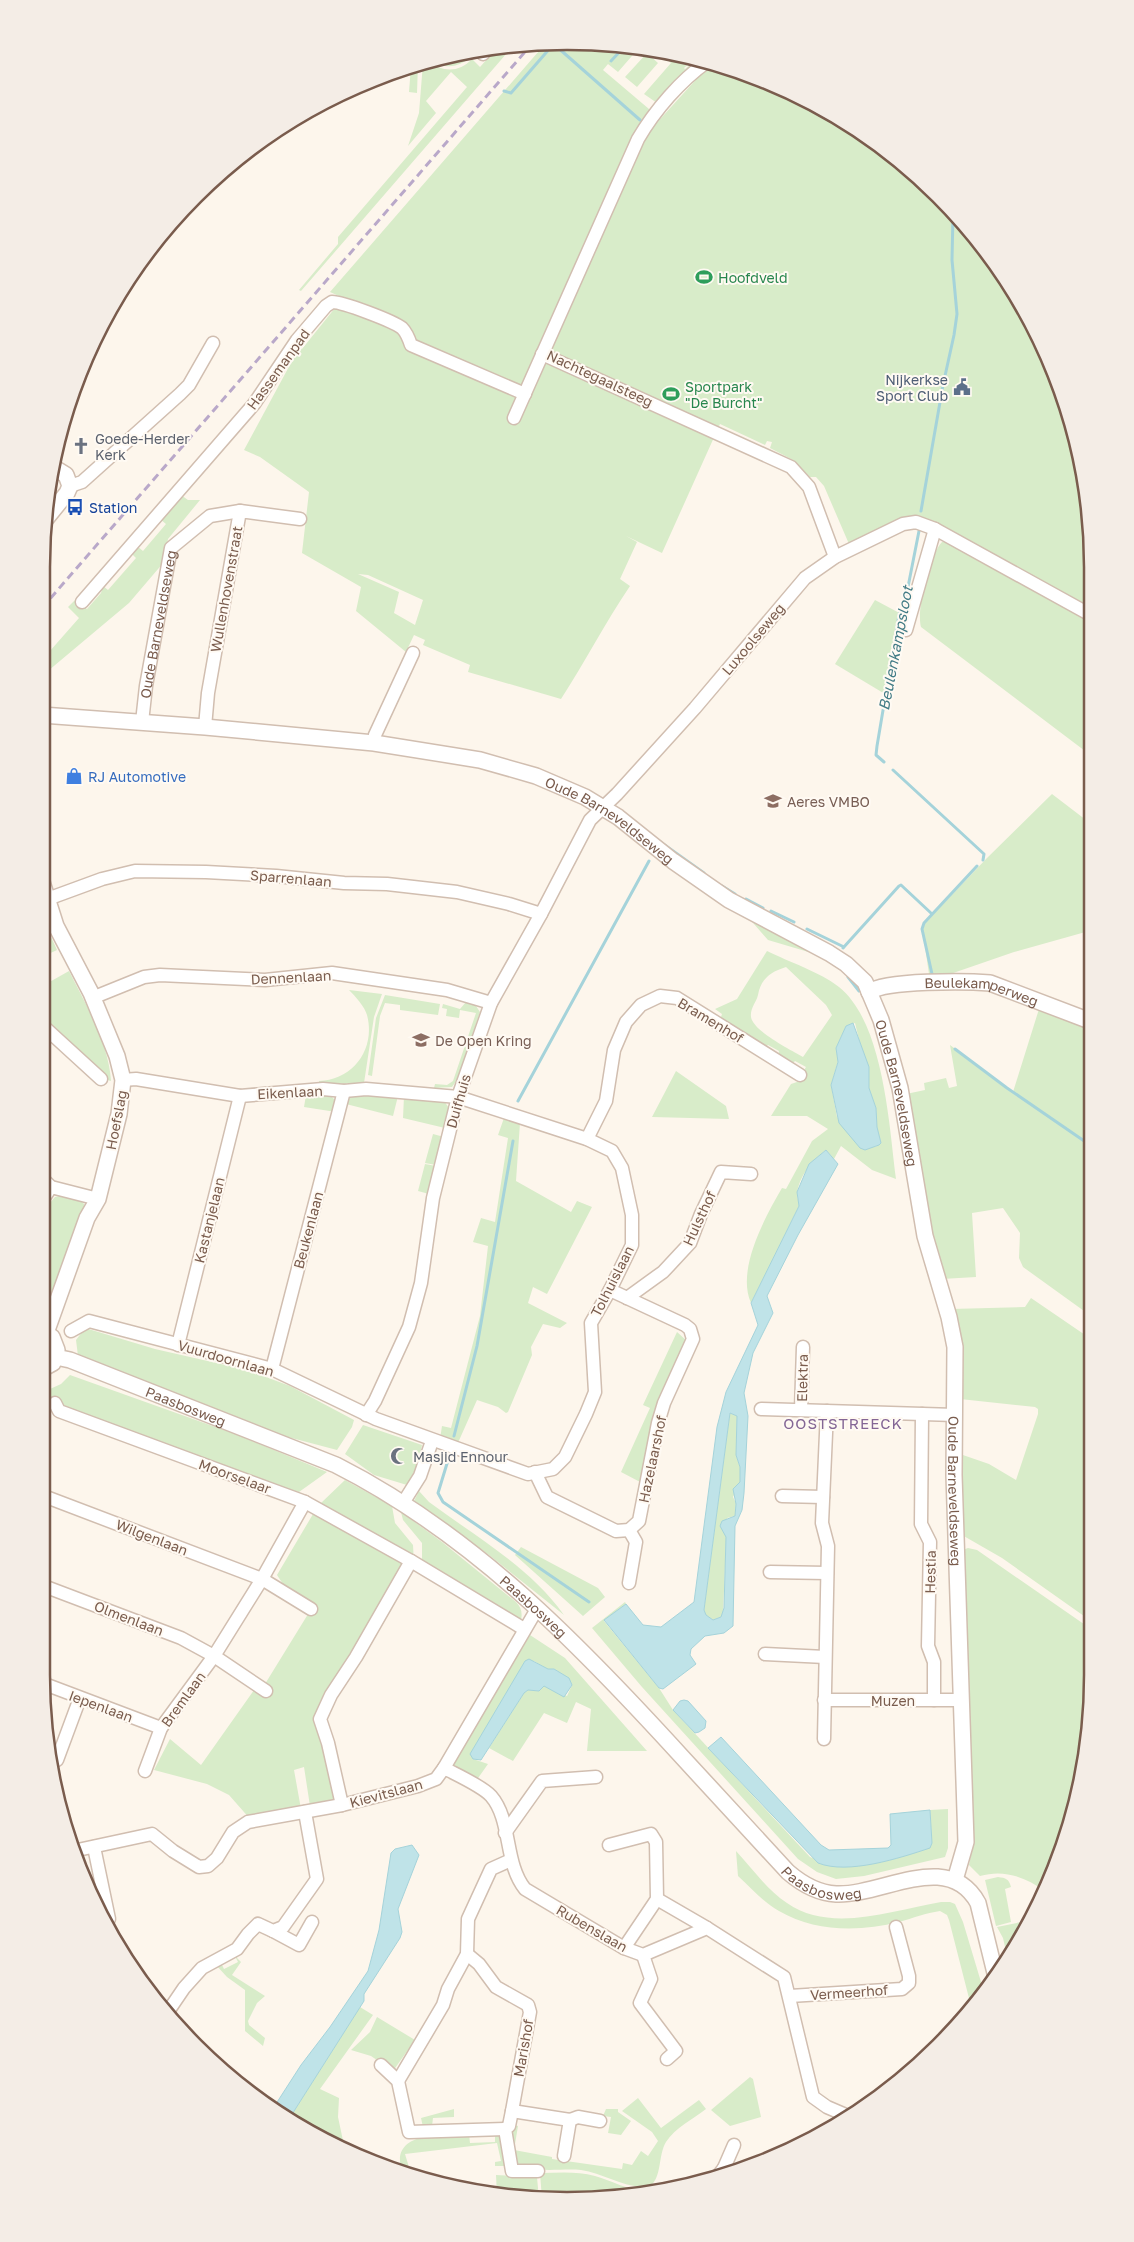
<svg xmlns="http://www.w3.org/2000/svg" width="1134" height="2242" viewBox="0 0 1134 2242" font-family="'Golos Text',sans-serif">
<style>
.green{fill:#d8ecc9;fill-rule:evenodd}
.water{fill:#bfe3e8;stroke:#a5d3da;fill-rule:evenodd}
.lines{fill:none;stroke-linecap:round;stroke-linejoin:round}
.stream{stroke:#a5d3da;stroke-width:3}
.minor-casing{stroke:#d1beb0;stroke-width:15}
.tertiary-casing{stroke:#d1beb0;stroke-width:18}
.minor{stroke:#fff;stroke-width:12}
.tertiary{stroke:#fff;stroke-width:15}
.rail{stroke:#b9a8c9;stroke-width:3;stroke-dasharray:8 5;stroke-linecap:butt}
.labels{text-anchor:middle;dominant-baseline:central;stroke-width:4;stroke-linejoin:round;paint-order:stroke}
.leisure-label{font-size:14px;fill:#27864d;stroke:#fffaf3;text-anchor:start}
.street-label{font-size:14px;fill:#7a5c4d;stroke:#fffaf3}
.service-label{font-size:14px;fill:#4e5e75;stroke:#fffaf3;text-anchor:end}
.worship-label{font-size:14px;fill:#5b616d;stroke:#fffaf3;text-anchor:start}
.transit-label{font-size:14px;fill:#164399;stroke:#fffaf3;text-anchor:start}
.shop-label{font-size:14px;fill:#366cbe;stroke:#fffaf3;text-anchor:start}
.education-label{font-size:14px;fill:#785e54;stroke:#fffaf3;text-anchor:start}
.water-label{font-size:15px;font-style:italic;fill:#437c86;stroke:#fffaf3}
.neighbourhood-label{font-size:15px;letter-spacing:1px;fill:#846695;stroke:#fffaf3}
.rim{fill:none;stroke:#7a5c4d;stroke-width:2.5}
</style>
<rect width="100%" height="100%" fill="#fdf6ec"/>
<path class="green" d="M601 42 638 49 618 72 608 64 603 70 649 109 650 113 645 122 652 128 702 73 715 64 799 95 913 172 984 247 1053 366 1088 498 1089 609 924 520 849 544 824 486 816 477H810L793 460 770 448 772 442 767 441 765 445 720 424 662 553 626 536 637 542 620 579 630 586C605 623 585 662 561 699L468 672 470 665 423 645 425 640 414 635 406 652 356 611 361 587 302 553 309 492 260 457 244 450 299 348 302 349 335 308 367 319 370 310 330 292 545 44ZM358 574 368 575 423 600 415 625 394 613 399 592Z
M514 45 301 291 299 290 338 244V237L467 87 451 72 426 101 436 113 408 146 419 113 423 63 428 62C443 72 459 73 472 59L480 67 499 46Z
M473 52V55C460 67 448 70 431 61Z
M659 52 695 58 684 68 685 69 698 58 703 59 657 103 644 94 671 63Z
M647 53 658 63 637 87 625 77Z
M418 64 417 93 409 92 411 66Z
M181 495 188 500H200L168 539 164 562 129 603 42 676V660L79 618 68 607 75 600 87 609 101 593 103 586 108 590 136 558 131 553 137 546 143 551 166 524 160 519Z
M942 542H946L1089 618V754L921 627C916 610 930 554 942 542Z
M875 600 905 616 890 697 835 664Z
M1052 794 1086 820 1089 816V931L1014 952 930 981 922 926 987 858Z
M747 916 822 956 768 940Z
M42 917 57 950 42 957Z
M767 951C789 962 820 972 839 987 884 1023 889 1126 896 1179L872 1170 841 1146 834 1159 826 1150C812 1161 799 1176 797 1194 797 1198 799 1202 799 1206L751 1303C736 1270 765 1217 782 1188L786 1189 812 1141 828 1129 807 1116H771L791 1084 797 1082 806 1067 795 1061 791 1065 778 1057 779 1051 768 1045 764 1048 720 1020 722 1014 715 1009 737 999ZM786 967 826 1005 832 1015 803 1057C791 1050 753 1031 751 1017 750 1008 756 1003 758 995 761 979 770 972 786 967ZM855 1023 863 1056 869 1067V1093L876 1108 877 1127 881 1143 875 1147 837 1117 831 1085 838 1061 836 1048 846 1026Z
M69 971C85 1003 109 1044 111 1081L104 1079 106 1075 42 1018V976L46 984Z
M349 990 382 994 374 1017 364 1083 319 1084V1081C353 1080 376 1049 367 1015 365 1007 355 996 349 990Z
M385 995 440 1004 438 1015 400 1010V1005L385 1003 380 1016 372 1076 368 1075 376 1018Z
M466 1002 476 1006 480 1012 457 1080 452 1087 434 1088 435 1084 447 1085 453 1081 476 1013 460 1010 459 1018 446 1016 447 1009 442 1008 443 1004 460 1009Z
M1039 1009 1090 1028V1116L1084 1131 1090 1135 1091 1316 1023 1267 1019 1258 1020 1233 1003 1208 972 1213 976 1277 942 1279 931 1231 906 1094 925 1090 924 1083 946 1078 949 1088 957 1086 950 1045 1013 1092Z
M676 1071 726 1106 729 1119 652 1117Z
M329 1094 336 1101V1112L304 1107 306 1095Z
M352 1095 398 1096 393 1116 346 1104Z
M404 1096 444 1101 449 1108 445 1128 403 1118Z
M504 1118 520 1123 516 1181 571 1212 577 1201 592 1207 547 1294 533 1287 528 1303 567 1323 560 1328 543 1324 531 1347 532 1355 508 1412 506 1413 498 1407 477 1400 457 1445 440 1439 442 1426 451 1428 480 1316 488 1246 473 1242 481 1218 495 1222 508 1138 498 1135Z
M433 1134 444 1137 436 1165 425 1163Z
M425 1164 436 1166 429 1194 418 1191Z
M64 1195C73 1197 81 1198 86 1207L48 1306 44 1314 42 1313V1212L55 1197Z
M1031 1298 1091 1339V1621L1002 1558 962 1535 960 1454 989 1464 1016 1480 1038 1414V1409L1035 1407 960 1399 951 1309 1025 1307Z
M85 1328 155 1349 247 1370 290 1386 354 1420 352 1427 337 1450 269 1432 78 1356 76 1340Z
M677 1332 687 1341 642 1483 621 1472 650 1408 643 1405Z
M70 1375 235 1434 327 1472 299 1492 276 1486 49 1403 50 1389 61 1384Z
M730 1413 737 1416 736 1455 740 1467V1482L733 1497 736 1503 735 1516 727 1518 723 1613 721 1617 713 1620 706 1615 704 1610Z
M363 1425 422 1445 418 1464 407 1485 374 1475 345 1454Z
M345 1480 392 1506 395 1523 413 1545 414 1563 321 1503Z
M419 1491 429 1502C476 1537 530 1567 564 1615L489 1555 414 1501Z
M316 1509 404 1565 320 1707 334 1801 310 1806 304 1767 294 1770 301 1809 251 1820 229 1795 207 1784 154 1770 170 1739 201 1765 259 1683 265 1684 313 1606 283 1584 277 1575Z
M401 1512 442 1542 516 1602C522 1608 523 1615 520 1623L422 1568V1543L403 1520Z
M521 1547 598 1588 605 1597 583 1616 515 1555Z
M968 1548 977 1550 1091 1629 1092 1709 1075 1811 1045 1891C1025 1877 1004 1869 980 1876L969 1865 972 1850 963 1550Z
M625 1602 626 1604 604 1621 659 1688 673 1710 810 1857 836 1867 854 1866 920 1851 932 1843 930 1810 948 1809V1848L945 1857 864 1876 836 1879 817 1872 798 1859 642 1687 592 1628Z
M530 1635 565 1658 647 1751H587L591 1709 576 1702 567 1723 544 1713 513 1761 489 1748 524 1693 528 1690 538 1691 544 1685 567 1696 572 1685 569 1679 554 1669 548 1670 534 1661 473 1759 488 1764 476 1781 450 1767Z
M736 1851C752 1868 767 1890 787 1903 831 1934 893 1910 941 1902H950L955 1904 963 1922 984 1992 971 2006 949 1920 947 1915 940 1911C926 1913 913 1918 899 1922 859 1932 815 1932 779 1911 763 1902 751 1888 738 1876Z
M998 1877C1006 1878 1009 1879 1011 1887L1005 1889 1011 1922 996 1926 985 1880Z
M1021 1922V1924L1030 1923 1008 1960 1003 1938 997 1927Z
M238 1952 237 1958 241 1962 232 1975 265 1996 257 2003 248 2021 249 2025 265 2038 263 2046 245 2031V1990L227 1977 216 1965 220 1961 224 1969 238 1962 234 1954Z
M360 2007 373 2015 320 2089 339 2098 338 2117 345 2150 289 2119Z
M377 2017 415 2040 393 2071 371 2056 351 2050 370 2032Z
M750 2077 753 2079 761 2117 730 2126 711 2110Z
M638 2098 661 2128 699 2100 706 2109C693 2119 675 2128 666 2142 658 2155 662 2178 650 2186 626 2190 604 2173 581 2170 562 2168 532 2174 515 2163L510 2141 514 2125 518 2126 514 2150 552 2157V2159L622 2169 623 2163 632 2165 641 2151 648 2156 658 2141 652 2132 622 2111Z
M454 2109V2117L433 2118 432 2126 423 2127 421 2118Z
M606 2109H618V2112L631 2121 621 2135 608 2133 611 2117 603 2116Z
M495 2133 500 2135 507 2166H495V2162L501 2161 497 2143 405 2154 411 2174 402 2172C389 2130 442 2136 469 2134L470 2143 495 2142Z
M540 2173C558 2173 577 2171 595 2176 614 2181 631 2193 652 2190V2192L641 2195 635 2191 631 2196 628 2192 604 2197 542 2199Z
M496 2175 537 2177 539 2199 497 2195Z"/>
<path class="water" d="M853 1023 869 1067V1088L876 1108 877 1127 881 1143 879 1145 865 1150 860 1148 839 1123 831 1085 838 1062 836 1048 846 1026Z
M826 1150 838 1164 798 1235 767 1296 773 1313 753 1353 744 1393 748 1416 744 1493 742 1510 735 1526 733 1626 724 1633 705 1636 691 1649 690 1655 696 1664 663 1689 659 1688 604 1620 626 1604 643 1625 661 1627 694 1602 717 1427 726 1392 758 1325 751 1303 799 1206 797 1192 809 1164ZM730 1413 737 1416 736 1455 740 1467V1482L733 1489 736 1504 735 1516 722 1521 720 1526 726 1537 724 1608 721 1617 713 1620 706 1615 704 1610Z
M529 1659 548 1669H554L569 1678 572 1685 564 1697 544 1686 539 1691 528 1690 524 1693 481 1760 473 1759 470 1754 525 1661Z
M684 1700 688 1701 706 1721 705 1728 699 1732 695 1733 673 1710 680 1701Z
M721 1737 821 1845 829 1850 888 1848 891 1845 890 1814 930 1810 932 1843 930 1848C900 1858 848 1875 818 1863L708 1748Z
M412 1845 419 1855 398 1909 402 1932 400 1938 364 1994V2001L289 2119 272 2110 301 2065 330 2027 368 1971 379 1930 391 1853 395 1849Z"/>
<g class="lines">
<path class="stream" d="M611 61 625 46
M504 91 511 93 551 47 556 46 640 120
M921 511 943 385 954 335 957 314 952 260 953 214
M884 762 876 755 877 746 899 615 907 592 919 531
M893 770 984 854 983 860
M659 841 704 873
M722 886 735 894
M746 899 763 908
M771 911 794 922
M807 929 844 947
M843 948 899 886 901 885 932 914
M932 974 922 929 924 923 977 866
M848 977 859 991
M955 1049 1007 1088 1090 1145
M518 1101 649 861
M454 1436 477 1346 513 1141
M449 1457 438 1493 443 1502 589 1602"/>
<g class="minor-casing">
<g id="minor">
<path d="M483 54 488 48"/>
<path d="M542 354 791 467 809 487 835 557"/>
<path d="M514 418 638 139C655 110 680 81 708 61"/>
<path d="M70 486 82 482 180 394 189 385 213 343"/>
<path d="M82 602 254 404 297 340 326 306 332 302C343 302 393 321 402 328 407 333 409 339 411 345L525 394"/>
<path d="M906 630 935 529"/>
<path id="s1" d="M142 722 146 686 171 548 210 516 240 511"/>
<path d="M205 727 208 693 240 511 300 519"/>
<path d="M374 743 375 735 413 653"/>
<path d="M42 901 102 879 135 871 206 872 276 876 344 883 387 884 457 892 509 904 541 914"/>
<path d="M92 998 144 977 160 975 265 980 332 973 447 990 491 1003"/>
<path d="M42 1025 101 1079"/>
<path d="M587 1139 606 1101 614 1050 626 1022 641 1005 660 996 677 998 800 1075"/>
<path d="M42 1178 51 1187 98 1199"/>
<path d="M42 1201 51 1187"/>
<path d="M627 1298 663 1272 690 1243 701 1214 721 1172 751 1174"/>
<path d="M71 1331 89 1321 272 1369 376 1419 528 1474 553 1469 565 1457 586 1414 595 1392 591 1323 610 1290 632 1245V1215L622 1168 612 1151 587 1139 458 1097 366 1089 344 1091 323 1089 240 1096 136 1079 123 1080"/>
<path d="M178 1345 240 1096"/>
<path d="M272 1369 344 1091"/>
<path d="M55 1403 59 1411 305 1502 411 1561 524 1629"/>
<path d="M761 1409 955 1415"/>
<path d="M801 1410 803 1347"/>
<path d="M922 1414 921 1524 930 1542 928 1646 934 1662V1700"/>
<path d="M366 1415 375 1401 409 1327 421 1283 433 1198 458 1097 491 1003 541 914 590 820 617 794 695 708 805 578 835 557 903 524 916 522 935 529 1089 614"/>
<path d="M535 1472 547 1497 616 1531 629 1530 639 1521 658 1423 664 1403 693 1339 690 1329 685 1325 610 1290"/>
<path d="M41 1495 262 1579 311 1609"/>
<path d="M782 1496 823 1497"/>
<path d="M403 1503 420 1476 432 1441"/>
<path d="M770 1572 827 1573"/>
<path d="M629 1583 636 1542 629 1530"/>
<path d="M41 1585 181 1638 214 1656 266 1691"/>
<path d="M765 1654 825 1657"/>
<path d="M42 1683 161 1728"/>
<path d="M824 1700H962"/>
<path d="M824 1739 828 1546 822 1523 827 1411"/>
<path d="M57 1760 80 1698"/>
<path d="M444 1768C457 1775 482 1786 491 1796 512 1820 504 1863 525 1889L624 1948 643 1955 707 1928 784 1977 813 2097 827 2107 848 2116"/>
<path d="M145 1771 161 1728 214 1656 262 1579 305 1502"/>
<path d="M342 1805 328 1743 320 1719 331 1695 356 1657 411 1561"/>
<path d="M505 1833 542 1781 596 1777"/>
<path d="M609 1845 651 1834 656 1842 657 1899 624 1948"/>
<path d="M94 1847 109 1919"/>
<path d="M73 1851 152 1834 173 1851 199 1867 208 1866 217 1858 233 1832 248 1822 342 1805 418 1786 436 1779 444 1768 537 1609"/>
<path d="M657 1899 707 1928"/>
<path d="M273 1931 299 1945 312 1922"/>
<path d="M467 1954 479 1964 496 1987 528 2005 530 2012 512 2111 509 2126 505 2129 512 2171H538"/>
<path d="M643 1955 651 1979 640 2003 676 2051 667 2059"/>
<path d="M790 1996 902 1989 909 1983V1976L896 1927"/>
<path d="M167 2013 184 1988 202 1968 237 1949 248 1934 258 1924 273 1931 283 1927 317 1879 305 1812"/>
<path d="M381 2065 398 2081 409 2132 505 2129"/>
<path d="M398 2081 443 2005 448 1989 467 1954 468 1919 491 1869 511 1860"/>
<path d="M512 2111 570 2120 578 2117 600 2121"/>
<path d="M564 2156 570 2120"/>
<path d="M724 2168 734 2145"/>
<path d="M717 2177 724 2168 732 2174"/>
</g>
</g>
<g class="tertiary-casing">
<g id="tertiary">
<path d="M45 520 67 493 70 486 66 475 53 467"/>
<path id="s2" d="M42 715 205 727 374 743 480 760 536 776 585 797 618 817 673 861 729 900 829 953 846 964 865 982 881 1020 900 1088 925 1236 949 1317 955 1347 954 1475 966 1842 955 1880"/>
<path d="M42 882 56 926 91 993 117 1056 123 1080 119 1114 98 1199 87 1218 46 1333"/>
<path id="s3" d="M869 992C886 980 967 981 990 983L1090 1021"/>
<path id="s4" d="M56 1357 70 1360 336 1465C474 1535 580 1645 683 1758 718 1796 753 1834 788 1872 802 1884 817 1893 836 1894 883 1896 948 1849 978 1903L996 1977"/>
<path d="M42 1369 53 1363 57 1350 52 1337 42 1332"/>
</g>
</g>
<use href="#minor" class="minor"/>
<use href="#tertiary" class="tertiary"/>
<path class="rail" d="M42 608 531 45"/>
</g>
<defs>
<g id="stadium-bare" transform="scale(1.35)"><path d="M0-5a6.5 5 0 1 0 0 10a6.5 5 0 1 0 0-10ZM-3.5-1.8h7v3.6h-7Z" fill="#2e9e5b" stroke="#fffaf3" stroke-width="2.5" paint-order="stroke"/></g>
<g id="civic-bare" transform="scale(1.35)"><path d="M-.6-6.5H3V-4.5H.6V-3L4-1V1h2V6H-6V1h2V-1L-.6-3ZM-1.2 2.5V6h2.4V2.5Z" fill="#5c6f8a" stroke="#fffaf3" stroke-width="2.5" paint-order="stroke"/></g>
<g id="church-bare" transform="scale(1.35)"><path d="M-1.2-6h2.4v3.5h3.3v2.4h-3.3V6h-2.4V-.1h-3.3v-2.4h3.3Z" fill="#6b7280" stroke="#fffaf3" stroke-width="2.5" paint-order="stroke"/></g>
<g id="bus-bare" transform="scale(1.35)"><path d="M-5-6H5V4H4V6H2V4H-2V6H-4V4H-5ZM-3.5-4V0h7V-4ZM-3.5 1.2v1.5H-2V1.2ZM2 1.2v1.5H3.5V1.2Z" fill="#1a4fb4" stroke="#fffaf3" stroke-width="2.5" paint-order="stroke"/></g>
<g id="shop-bare" transform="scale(1.35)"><path d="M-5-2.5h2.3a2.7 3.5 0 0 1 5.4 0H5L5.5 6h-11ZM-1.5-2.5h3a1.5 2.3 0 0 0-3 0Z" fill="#3f7fe0" stroke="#fffaf3" stroke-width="2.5" paint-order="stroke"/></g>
<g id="school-bare" transform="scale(1.35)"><path d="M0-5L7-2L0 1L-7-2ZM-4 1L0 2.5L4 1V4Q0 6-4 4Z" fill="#8d6e63" stroke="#fffaf3" stroke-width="2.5" paint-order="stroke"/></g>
<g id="mosque-bare" transform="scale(1.35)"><path d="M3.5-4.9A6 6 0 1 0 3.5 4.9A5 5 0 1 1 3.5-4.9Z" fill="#6b7280" stroke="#fffaf3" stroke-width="2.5" paint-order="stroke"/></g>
</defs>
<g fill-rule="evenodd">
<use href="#stadium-bare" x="704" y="277"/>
<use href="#civic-bare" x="962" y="387"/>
<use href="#stadium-bare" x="671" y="394"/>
<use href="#church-bare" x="81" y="446"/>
<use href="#bus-bare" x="75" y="507"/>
<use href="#shop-bare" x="74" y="776"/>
<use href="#school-bare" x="773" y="801"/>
<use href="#school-bare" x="421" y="1040"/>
<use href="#mosque-bare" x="399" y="1456"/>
</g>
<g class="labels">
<g class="leisure-label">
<text x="718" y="277">Hoofdveld</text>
<text x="685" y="386">Sportpark<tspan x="685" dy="16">"De Burcht"</tspan></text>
</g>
<g class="street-label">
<text transform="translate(278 369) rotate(-54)">Hassemanpad</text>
<text transform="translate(600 378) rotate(25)">Nachtegaalsteeg</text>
<text transform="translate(226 589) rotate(-80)">Wullenhovenstraat</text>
<text stroke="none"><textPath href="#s1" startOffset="99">Oude Barneveldseweg</textPath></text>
<text transform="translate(753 639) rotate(-50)">Luxoolseweg</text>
<text stroke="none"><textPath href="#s2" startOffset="585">Oude Barneveldseweg</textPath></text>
<text transform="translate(291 878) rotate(5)">Sparrenlaan</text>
<text transform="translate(291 977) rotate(-3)">Dennenlaan</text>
<text stroke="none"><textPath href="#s3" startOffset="115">Beulekamperweg</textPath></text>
<text transform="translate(711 1020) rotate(31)">Bramenhof</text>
<text transform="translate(290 1092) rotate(-3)">Eikenlaan</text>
<text stroke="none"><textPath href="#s2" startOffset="1005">Oude Barneveldseweg</textPath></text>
<text transform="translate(458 1101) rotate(-74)">Duifhuis</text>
<text transform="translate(116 1120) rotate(-79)">Hoefslag</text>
<text transform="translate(699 1218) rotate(-65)">Hulsthof</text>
<text transform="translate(209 1220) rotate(-76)">Kastanjelaan</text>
<text transform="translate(308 1230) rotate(-75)">Beukenlaan</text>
<text transform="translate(612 1281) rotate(-63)">Tolhuislaan</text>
<text transform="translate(226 1358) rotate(16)">Vuurdoornlaan</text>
<text transform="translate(802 1378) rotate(-89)">Elektra</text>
<text stroke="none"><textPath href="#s4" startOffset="139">Paasbosweg</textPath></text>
<text transform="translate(652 1459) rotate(-78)">Hazelaarshof</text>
<text transform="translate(235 1476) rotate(20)">Moorselaar</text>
<text stroke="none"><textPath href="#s2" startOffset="1410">Oude Barneveldseweg</textPath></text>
<text transform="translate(152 1537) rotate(21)">Wilgenlaan</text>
<text transform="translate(930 1572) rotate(-89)">Hestia</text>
<text stroke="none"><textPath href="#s4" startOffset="544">Paasbosweg</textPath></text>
<text transform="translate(129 1618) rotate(21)">Olmenlaan</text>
<text transform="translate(183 1699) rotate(-54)">Bremlaan</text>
<text x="893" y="1700">Muzen</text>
<text transform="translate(101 1706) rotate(20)">Iepenlaan</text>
<text transform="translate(386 1793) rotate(-15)">Kievitslaan</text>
<text stroke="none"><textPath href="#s4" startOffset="949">Paasbosweg</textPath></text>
<text transform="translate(592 1928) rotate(30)">Rubenslaan</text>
<text transform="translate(849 1992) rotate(-4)">Vermeerhof</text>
<text transform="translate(523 2048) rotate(-80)">Marishof</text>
</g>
<g class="service-label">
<text x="948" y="379">Nijkerkse<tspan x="948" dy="16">Sport Club</tspan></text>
</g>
<g class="worship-label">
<text x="95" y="438">Goede-Herder<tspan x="95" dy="16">Kerk</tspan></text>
<text x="413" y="1456">Masjid Ennour</text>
</g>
<g class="transit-label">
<text x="89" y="507">Station</text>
</g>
<g class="shop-label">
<text x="88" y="776">RJ Automotive</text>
</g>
<g class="education-label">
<text x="787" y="801">Aeres VMBO</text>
<text x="435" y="1040">De Open Kring</text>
</g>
<g class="water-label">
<text transform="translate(895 648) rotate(-79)">Beulenkampsloot</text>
</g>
<g class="neighbourhood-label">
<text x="843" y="1423">OOSTSTREECK</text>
</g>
</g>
<path d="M0 0H1134V2242H0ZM567 50H567A517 517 0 0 1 1084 567V1675A517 517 0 0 1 567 2192H567A517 517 0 0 1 50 1675V567A517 517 0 0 1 567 50Z" fill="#f4ede6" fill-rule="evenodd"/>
<path class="rim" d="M567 50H567A517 517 0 0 1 1084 567V1675A517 517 0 0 1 567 2192H567A517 517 0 0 1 50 1675V567A517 517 0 0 1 567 50Z"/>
</svg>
